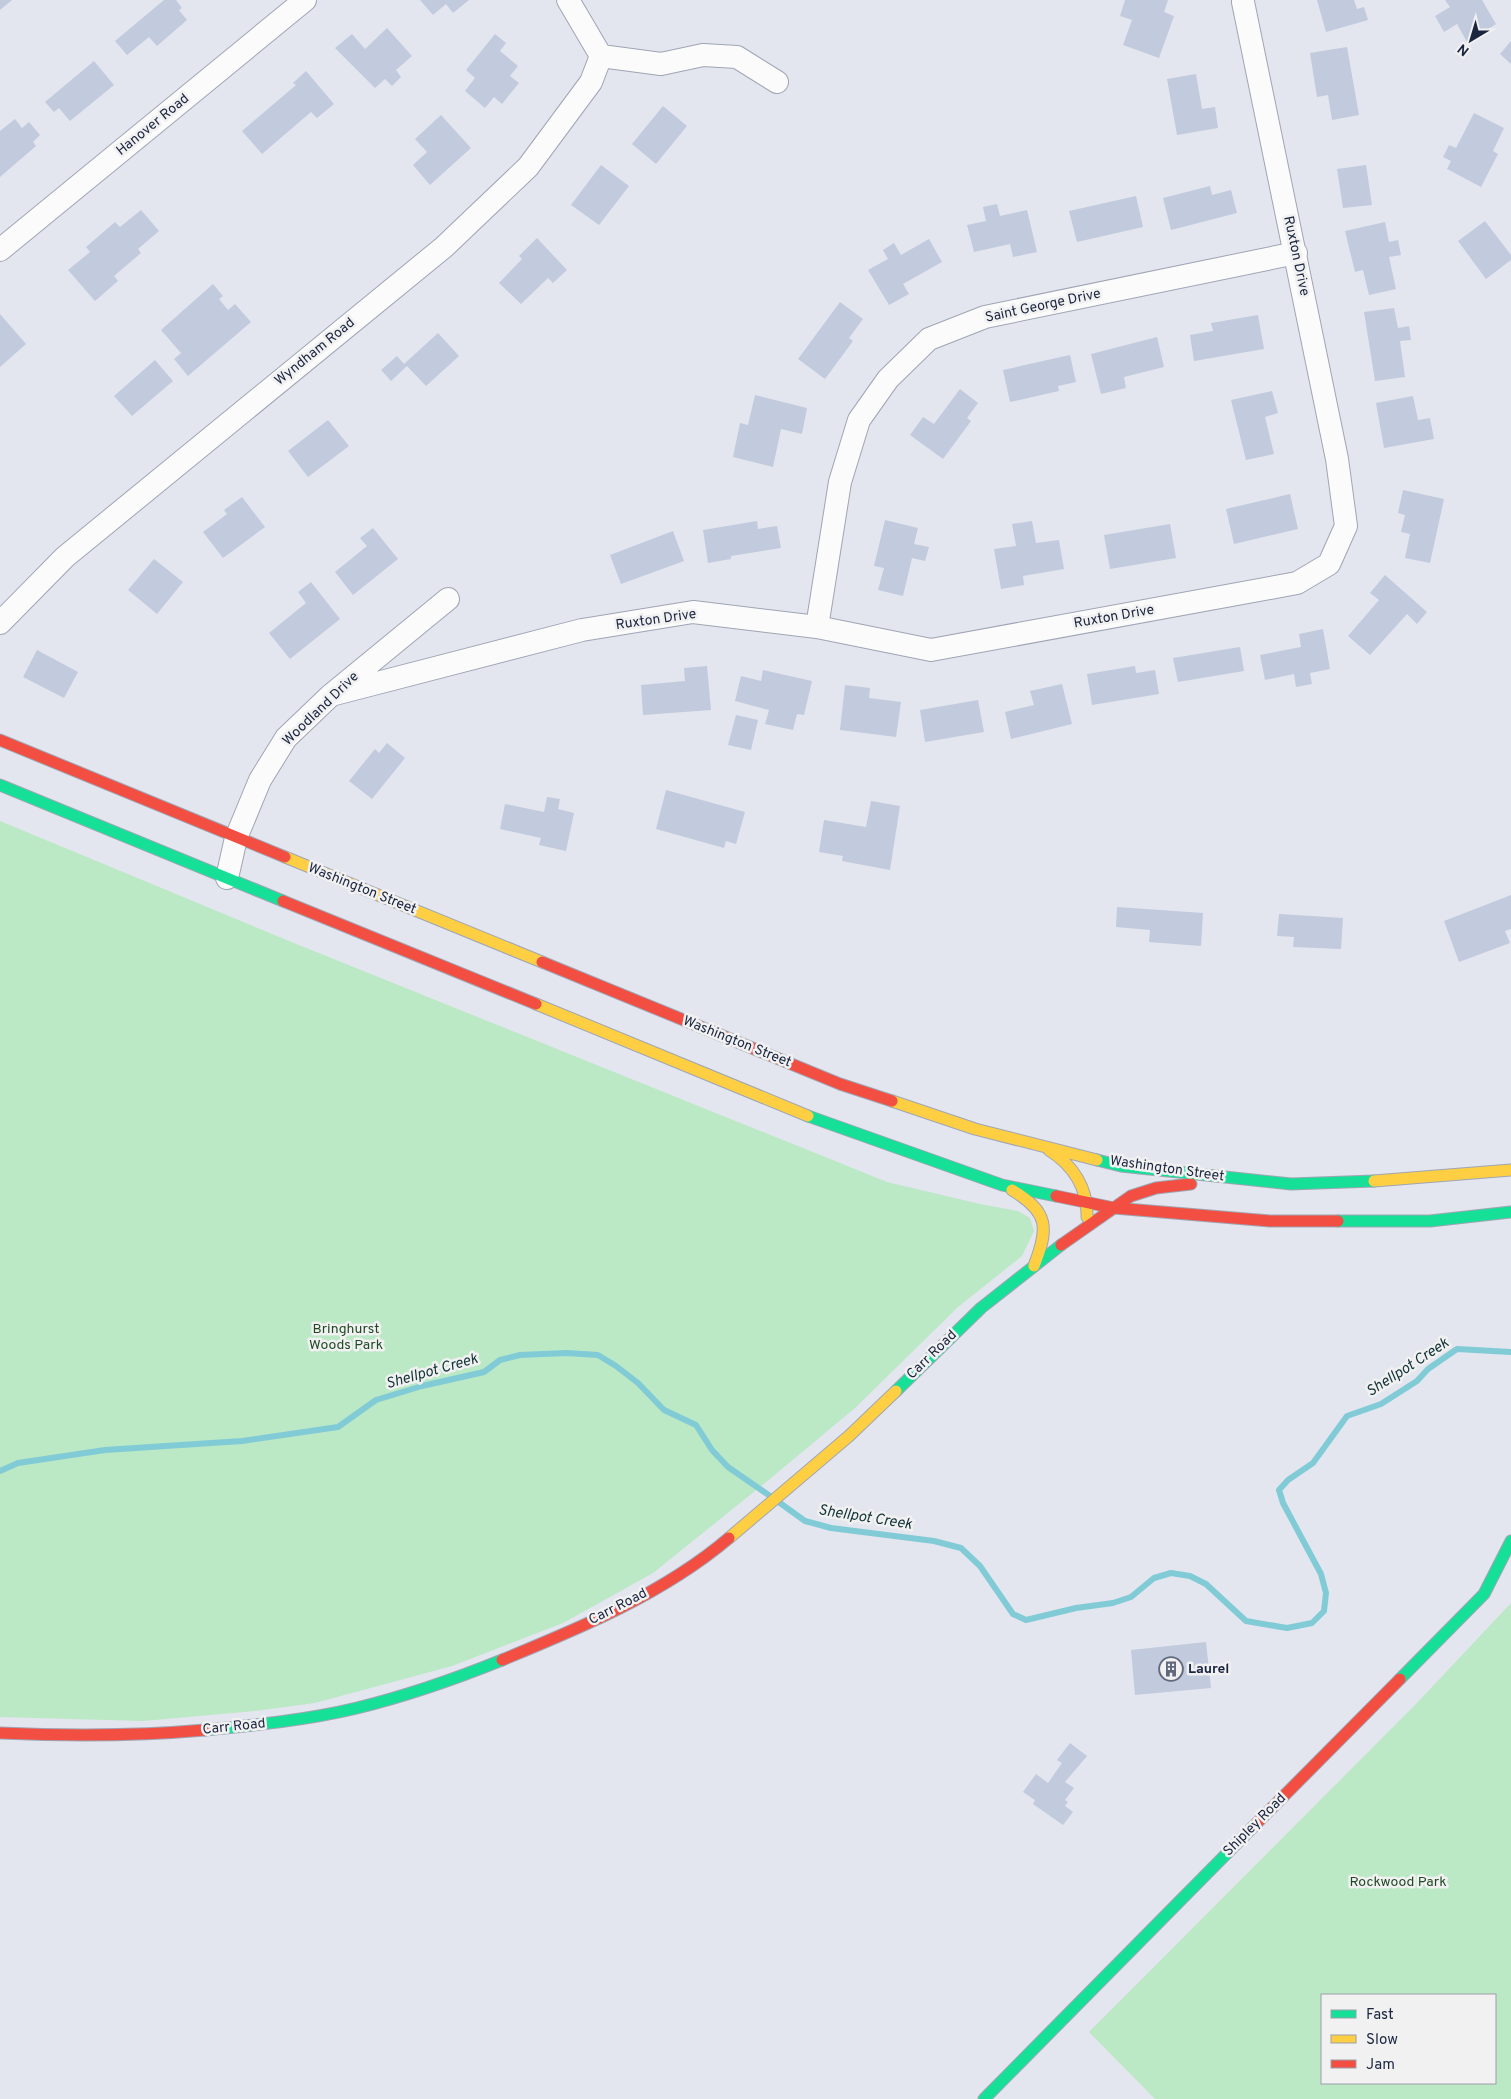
<svg xmlns="http://www.w3.org/2000/svg" width="1511" height="2099" viewBox="0 0 1511 2099" font-family="Overpass,sans-serif">
<style>
.green{fill:#bbe8c5;fill-rule:evenodd}
.lines{fill:none;stroke-linecap:round;stroke-linejoin:round}
.stream{stroke:#81cbd7;stroke-width:6}
.building{fill:#c2cade}
.street-casing{stroke:#9fa5b4;stroke-width:24}
.fast-casing{stroke:#9fa5b4;stroke-width:13}
.slow-casing{stroke:#9fa5b4;stroke-width:13}
.jam-casing{stroke:#9fa5b4;stroke-width:13}
.street{stroke:#fbfbfc;stroke-width:22}
.fast{stroke:#16e098;stroke-width:11}
.slow{stroke:#ffcf43;stroke-width:11}
.jam{stroke:#f24e42;stroke-width:11}
.labels{text-anchor:middle;dominant-baseline:central;stroke-width:5;stroke-linejoin:round;paint-order:stroke}
.street-label{font-size:14px;fill:#1b2540;stroke:#f1f1f1}
.park-label{font-size:14px;fill:#204a26;stroke:#f1f1f1}
.poi-label{font-size:14px;font-weight:bold;fill:#1b2540;stroke:#f1f1f1;text-anchor:start}
.water-label{font-size:15px;font-style:italic;fill:#123337;stroke:#f1f1f1}
</style>
<rect width="100%" height="100%" fill="#e3e6ee"/>
<path class="green" d="M0 821 289 941 887 1182 980 1204 1018 1211 1030 1218 1034 1231 1022 1256 958 1307 855 1408 765 1483 653 1573 563 1623 452 1666 315 1703 255 1711 143 1721 0 1717Z
M1511 1603V2099H1155L1089 2032 1416 1704ZM1495 1995V2083H1322V1995Z"/>
<g class="lines">
<path class="stream" d="M0 1471 18 1463 105 1450 242 1441 338 1427 376 1400 422 1386 484 1372 500 1360 520 1355 567 1353 598 1355 616 1366 638 1383 664 1410 696 1425 712 1450 728 1467 770 1496
M780 1503 805 1521 831 1528 934 1541 961 1548 980 1566 1013 1614 1026 1620 1076 1608 1113 1603 1131 1597 1154 1578 1171 1573 1190 1576 1206 1584 1246 1621 1287 1628 1312 1623 1324 1611 1326 1593 1321 1574 1283 1503 1279 1490 1288 1480 1313 1463 1347 1416 1381 1404 1417 1381 1428 1369 1457 1349 1511 1352"/>
</g>
<path class="building" d="M0 0H12L0 10Z
M164 0H176L182 8 179 10 187 20 157 46 149 37 127 55 115 41Z
M420 0H469L453 13 446 4 433 15Z
M1125 0H1168L1164 12 1174 16 1159 58 1123 45 1132 20 1120 16Z
M1317 0H1354L1357 9 1364 7 1368 20 1326 32Z
M1445 0H1482L1496 24 1467 42 1457 24 1444 32 1435 16 1450 7Z
M387 28 412 56 396 70 401 77 392 86 385 79 375 88 335 48 352 34 365 49Z
M495 34 506 43 500 51 518 66 510 76 519 83 502 104 494 97 485 108 465 91 475 78 466 70Z
M1511 41V64L1500 54Z
M1347 47 1359 115 1332 120 1328 95 1317 97 1310 53Z
M94 61 114 85 70 121 59 108 54 112 45 102Z
M306 71 334 104 317 118 311 112 262 154 242 131 296 85 293 83Z
M1196 74 1202 109 1215 107 1218 128 1177 135 1167 79Z
M663 106 687 126 656 164 632 144Z
M1474 113 1504 128 1493 151 1498 154 1481 187 1447 169 1451 161 1443 157 1449 145 1456 148Z
M441 115 471 148 430 185 413 165 427 152 415 139Z
M15 119 22 128 29 122 40 135 33 142 36 146 0 177V131Z
M601 165 629 186 599 225 571 205Z
M1366 165 1372 205 1343 208 1337 169Z
M1210 186 1212 195 1231 190 1237 213 1171 230 1163 198Z
M1136 196 1143 227 1077 242 1069 211Z
M997 204 1000 216 1027 210 1037 252 1013 257 1010 244 974 252 967 225 986 221 983 207Z
M141 210 159 231 138 249 141 253 114 276 118 281 95 301 68 270 90 252 86 247 115 222 120 227Z
M1485 221 1511 255V260L1486 279 1458 241Z
M1385 222 1389 242 1398 240 1401 255 1389 257 1396 289 1369 295 1363 270 1355 272 1345 231Z
M537 238 567 270 553 283 548 278 521 304 499 283 522 259 519 256Z
M929 239 942 262 903 284 909 294 889 305 868 270 888 259 883 250 894 243 901 255Z
M213 284 223 296 219 299 228 310 235 304 251 322 188 376 174 359 181 353 161 330Z
M840 302 863 319 849 338 853 341 825 379 798 359Z
M1394 308 1398 328 1409 326 1411 340 1400 341 1405 377 1375 381 1364 312Z
M0 314 26 344 0 367Z
M1258 315 1264 349 1194 361 1190 335 1213 331 1211 323Z
M438 333 459 356 426 386 407 366 391 381 381 370 397 356 404 364Z
M1157 337 1164 367 1124 377 1126 388 1101 394 1091 354Z
M1070 355 1076 382 1058 386 1059 391 1010 402 1003 370Z
M155 360 173 381 132 416 114 396Z
M960 389 978 403 967 418 971 421 943 459 910 435 923 417 934 424Z
M1272 391 1278 413 1265 417 1274 454 1246 460 1231 400Z
M755 395 807 408 802 434 781 429 773 467 733 457 740 423 748 425Z
M1413 396 1418 420 1430 418 1434 439 1384 448 1376 403Z
M328 420 349 446 308 477 288 451Z
M1403 490 1444 499 1430 563 1405 558 1410 534 1401 532 1405 515 1398 513Z
M1290 494 1298 529 1234 544 1226 509Z
M242 497 265 527 223 558 203 532 227 514 224 510Z
M885 520 918 528 914 544 929 547 925 561 912 558 903 596 878 590 884 568 874 566Z
M757 521 758 529 777 526 781 548 731 556V559L708 563 703 530Z
M1032 521 1036 543 1059 540 1064 569 1023 576 1024 585 1001 589 994 549 1016 546 1012 524Z
M1170 524 1176 558 1110 569 1104 535Z
M373 528 398 559 353 595 335 572 367 546 360 538Z
M673 531 684 561 621 584 610 555Z
M154 559 183 582 157 614 128 590Z
M1385 575 1427 612 1417 624 1407 614 1370 655 1348 636 1379 600 1370 593Z
M311 582 340 619 290 659 269 633 306 603 298 592Z
M1323 629 1330 669 1310 673 1312 684 1296 687 1294 674 1265 680 1260 655 1301 647 1299 634Z
M1240 647 1244 671 1178 682 1173 658Z
M37 650 78 672 64 698 23 677Z
M707 666 711 710 643 715 641 685 685 681 684 668Z
M1135 666 1136 673 1155 670 1159 694 1092 705 1087 674Z
M763 670 812 681 804 715 797 714 793 730 765 724 769 710 735 701 741 676 761 681Z
M1062 684 1072 724 1011 739 1005 712 1034 705 1030 691Z
M845 685 870 688 869 698 901 702 896 737 840 730Z
M978 700 984 732 925 742 920 710Z
M736 715 758 720 751 750 728 745Z
M387 743 405 758 372 799 349 781 375 749 379 753Z
M666 790 745 812 736 844 726 841 724 848 656 829Z
M547 797 560 799 558 809 574 813 566 851 539 845 541 838 500 829 505 804 544 812Z
M871 801 900 806 890 870 842 861 843 856 819 852 824 820 866 827Z
M1511 895V929L1505 931 1510 943 1459 962 1444 921Z
M1117 907 1203 913 1201 946 1149 942 1150 930 1116 927Z
M1279 914 1343 918 1341 949 1293 947 1294 937 1277 936Z
M1206 1642 1211 1688 1135 1695 1131 1650Z
M1070 1743 1087 1756 1065 1782 1074 1788 1065 1800 1068 1802 1065 1806 1073 1812 1063 1825 1033 1804 1035 1800 1023 1792 1036 1774 1048 1783 1062 1763 1057 1760Z"/>
<g class="lines">
<g class="street-casing">
<path id="street" d="M568 0 601 56 661 64 703 55 737 57 777 82
M0 250 305 0
M0 623 65 557 444 247 528 167 591 82 601 56
M817 627 840 482 859 420 888 379 929 339 985 317 1296 253
M331 695 582 630 693 612 817 627 931 650 1297 583 1329 564 1346 526 1337 459 1243 2
M227 878 236 838 260 780 286 738 331 695 448 599"/>
</g>
<g class="fast-casing">
<path id="fast" d="M0 785 283 901
M808 1116 1002 1185 1056 1196
M1097 1160 1121 1166 1291 1184 1374 1181
M1338 1221H1430L1511 1212
M896 1391 981 1308 1061 1245
M1400 1679 1484 1594 1511 1541
M205 1730C256 1725 307 1720 357 1708 406 1696 455 1679 502 1660
M984 2099 1253 1827"/>
</g>
<g class="slow-casing">
<path id="slow" d="M285 857 542 962
M536 1004 808 1116
M892 1101 975 1129 1097 1160
M1049 1150C1073 1165 1088 1188 1087 1217
M1374 1181 1511 1170
M1012 1190C1049 1212 1049 1228 1034 1266
M729 1538 849 1436 896 1391"/>
</g>
<g class="jam-casing">
<path id="jam" d="M0 740 285 857
M283 901 536 1004
M542 962 840 1084 892 1101
M1056 1196 1114 1208 1270 1221H1338
M1061 1245 1131 1196 1156 1188 1191 1184
M502 1660C580 1628 663 1594 729 1538
M0 1733C69 1736 137 1736 205 1730
M1253 1827 1400 1679"/>
</g>
<use href="#street" class="street"/>
<use href="#fast" class="fast"/>
<use href="#slow" class="slow"/>
<use href="#jam" class="jam"/>
</g>
<defs>
<g id="building-ring" transform="scale(1.25)"><circle r="9.5" fill="#f1f1f1" stroke="#61697d" stroke-width="1.5"/><path d="M-4-6H4V6H1V3H-1V6H-4ZM-2.5-4.3h1.7v1.8h-1.7ZM.8-4.3h1.7v1.8H.8ZM-2.5-1h1.7V.8h-1.7ZM.8-1h1.7V.8H.8Z" fill="#61697d"/></g>
</defs>
<g fill-rule="evenodd">
<use href="#building-ring" x="1171" y="1669"/>
</g>
<g class="labels">
<g class="street-label">
<text transform="translate(153 125) rotate(-39)">Hanover Road</text>
<text transform="translate(1296 256) rotate(78)">Ruxton Drive</text>
<text transform="translate(1043 306) rotate(-12)">Saint George Drive</text>
<text transform="translate(315 352) rotate(-39)">Wyndham Road</text>
<text transform="translate(1114 617) rotate(-10)">Ruxton Drive</text>
<text transform="translate(656 620) rotate(-8)">Ruxton Drive</text>
<text transform="translate(321 709) rotate(-44)">Woodland Drive</text>
<text transform="translate(362 889) rotate(22)">Washington Street</text>
<text transform="translate(737 1042) rotate(22)">Washington Street</text>
<text transform="translate(1167 1169) rotate(8)">Washington Street</text>
<text transform="translate(932 1355) rotate(-44)">Carr Road</text>
<text transform="translate(618 1607) rotate(-27)">Carr Road</text>
<text transform="translate(234 1727) rotate(-6)">Carr Road</text>
<text transform="translate(1255 1825) rotate(-45)">Shipley Road</text>
</g>
<g class="park-label">
<text x="346" y="1329">Bringhurst<tspan x="346" dy="16">Woods Park</tspan></text>
<text x="1398" y="1882">Rockwood Park</text>
</g>
<g class="poi-label">
<text x="1188" y="1669">Laurel</text>
</g>
<g class="water-label">
<text transform="translate(1408 1368) rotate(-33)">Shellpot Creek</text>
<text transform="translate(432 1372) rotate(-16)">Shellpot Creek</text>
<text transform="translate(865 1518) rotate(9)">Shellpot Creek</text>
</g>
</g>
<rect x="1321" y="1994" width="175" height="90" fill="#f1f1f1" stroke="#9b9faa"/>
<rect x="1331" y="2010" width="25" height="8" fill="#16e098" stroke="#9b9faa"/>
<text x="1366" y="2019" font-size="15" fill="#1b2540">Fast</text>
<rect x="1331" y="2035" width="25" height="8" fill="#ffcf43" stroke="#9b9faa"/>
<text x="1366" y="2044" font-size="15" fill="#1b2540">Slow</text>
<rect x="1331" y="2060" width="25" height="8" fill="#f24e42" stroke="#9b9faa"/>
<text x="1366" y="2069" font-size="15" fill="#1b2540">Jam</text>
<g transform="translate(1471 40) rotate(218)" stroke="#f1f1f1" stroke-width="4" paint-order="stroke">
<path d="M0-4L9 19L0 12L-9 19Z" fill="#1b2540"/>
<text y="-8" font-size="14" font-weight="bold" text-anchor="middle" fill="#1b2540">N</text>
</g>
</svg>
